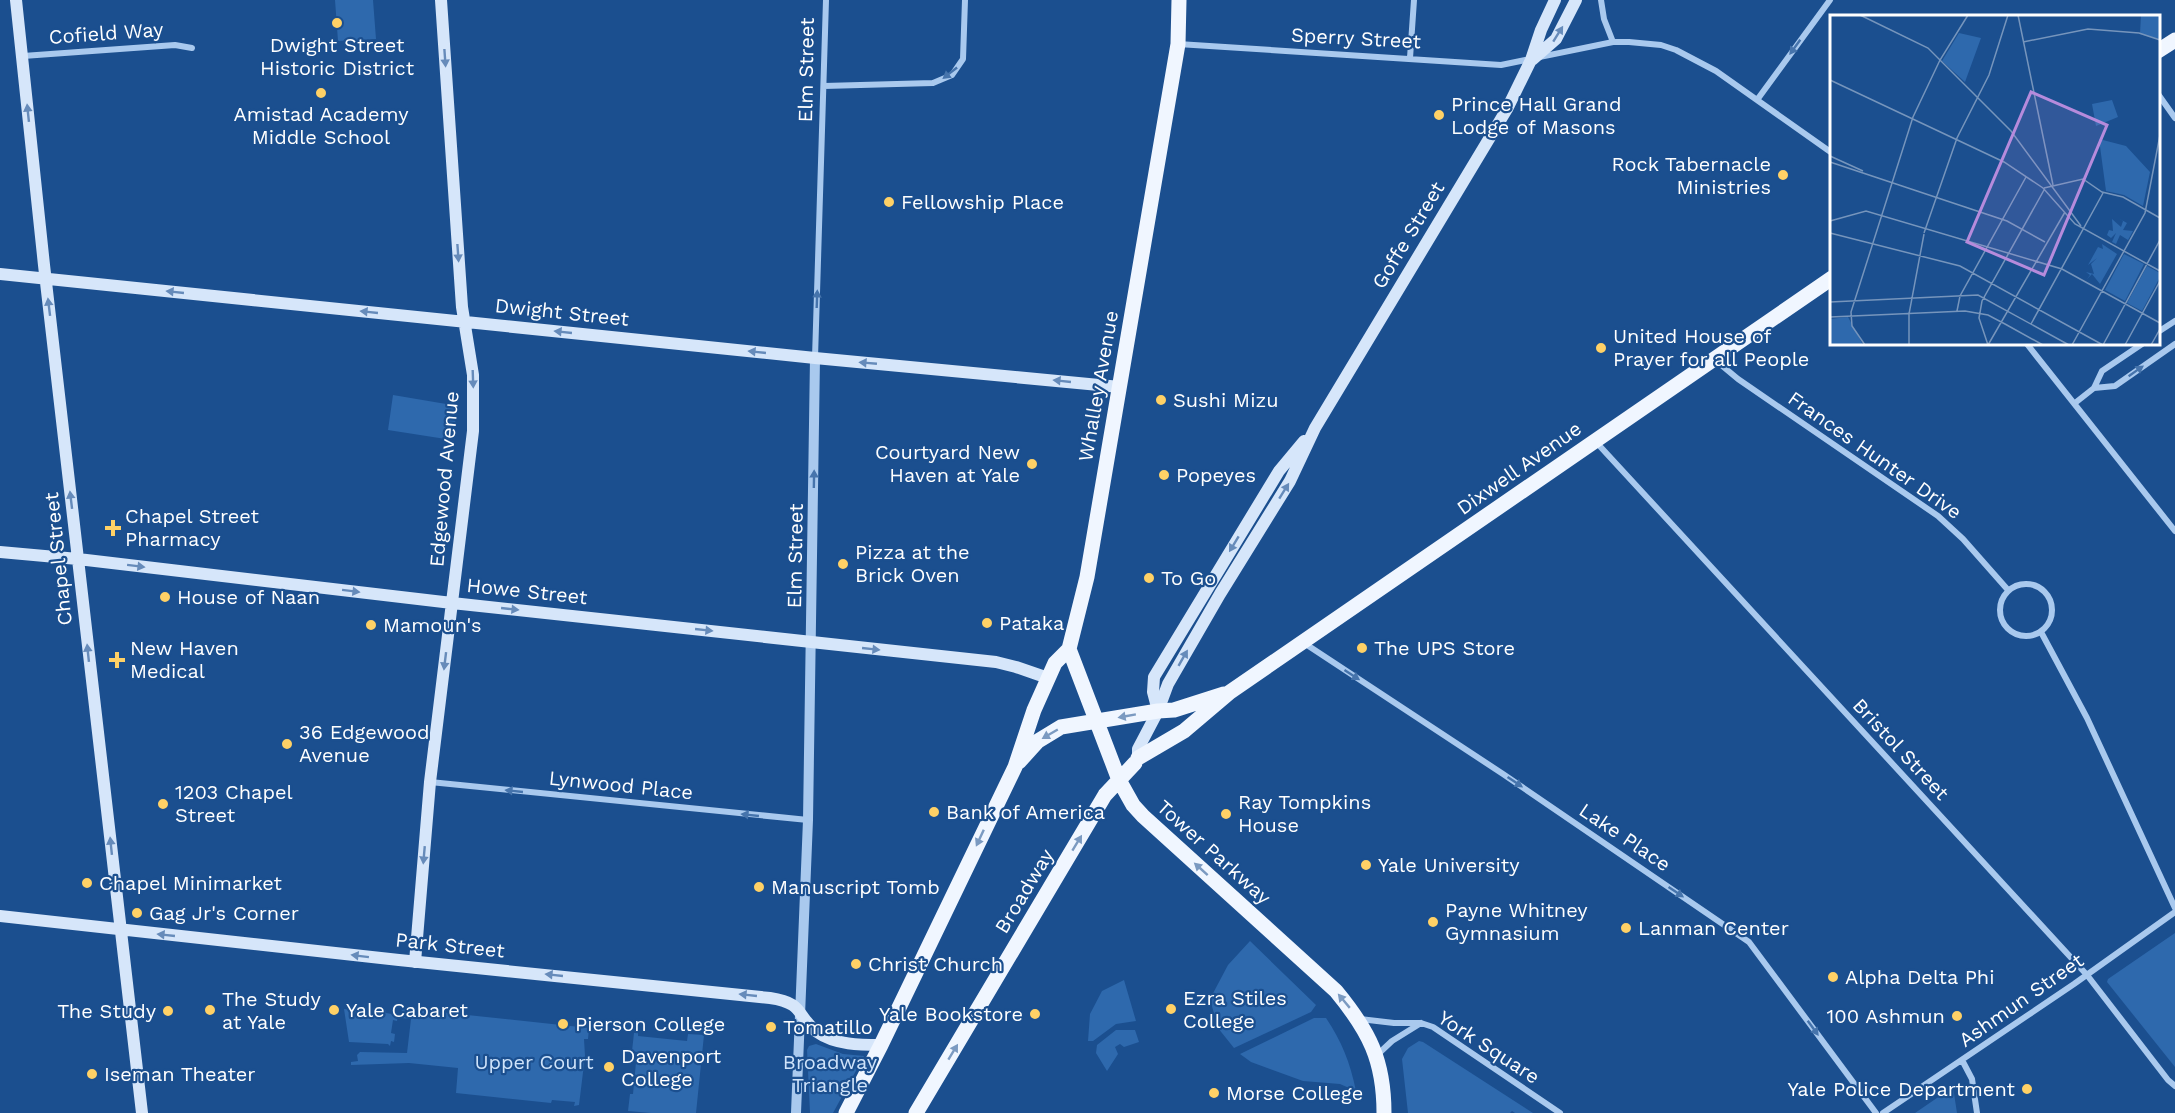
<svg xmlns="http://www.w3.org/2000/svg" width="2175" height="1113" viewBox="0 0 2175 1113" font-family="'Work Sans',sans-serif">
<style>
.green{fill:#2e69ad}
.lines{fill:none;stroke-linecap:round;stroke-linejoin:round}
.minor{stroke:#a9c9ee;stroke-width:6}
.tertiary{stroke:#a9c9ee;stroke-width:10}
.secondary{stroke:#d6e6fa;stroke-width:12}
.primary{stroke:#f0f6ff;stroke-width:15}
.oneway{fill:#668bba}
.oneway2{fill:#4674ac}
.oneway3{fill:#7b9ac1}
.poi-dot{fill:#ffd166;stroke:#1b4f8f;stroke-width:2}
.labels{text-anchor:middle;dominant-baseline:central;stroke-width:4.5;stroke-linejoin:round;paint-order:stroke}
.street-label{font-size:20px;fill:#fff;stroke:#1b4f8f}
.poi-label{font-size:20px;fill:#fff;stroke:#1b4f8f;text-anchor:start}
.park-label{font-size:20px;fill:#cfe3fa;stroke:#1b4f8f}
.inset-road{fill:none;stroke:#7695bc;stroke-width:1.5}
.view{fill:#b68bdc;fill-opacity:0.15;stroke:#b68bdc;stroke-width:3}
.inset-edge{fill:none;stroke:#fff;stroke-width:3}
</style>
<rect width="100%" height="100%" fill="#1b4f8f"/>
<path class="green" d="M335 0H373L376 39 338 41Z
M393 395 458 406 452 440 388 430Z
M2175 933V1067L2107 982 2108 979Z
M1250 941 1316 1005 1311 1012 1234 1048 1218 1028 1210 999 1228 965Z
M1124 980 1136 1021 1116 1024 1093 1041H1088L1090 1014 1102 991Z
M355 1007 386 1010V1013L398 1015 397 1021 393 1020 391 1033 395 1034 394 1042 391 1041 390 1046 388 1044 349 1042 344 1009 354 1010Z
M402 1008 589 1028 588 1039H584L585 1056 579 1105 574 1106 575 1102 552 1100 551 1103 456 1093 458 1068 409 1063 351 1065V1062L358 1061 357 1055 360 1052 407 1053 411 1019 401 1018Z
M1314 1018H1326C1342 1042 1350 1062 1356 1091L1340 1084 1303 1081 1251 1062 1240 1054Z
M1116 1030H1135L1139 1042 1124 1047 1120 1044 1115 1047 1118 1054 1107 1071 1096 1053 1097 1045Z
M634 1033H638V1036L687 1041 688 1034 704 1035 696 1113H651L628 1111 630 1094H633L637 1052 632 1051Z
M1419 1041 1423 1042 1533 1113H1515L1512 1111 1510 1113H1408L1402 1059 1408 1048Z
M816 1044 843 1054 864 1056 833 1113H810L807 1050 809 1046Z
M1953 1087 1957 1113H1915Z"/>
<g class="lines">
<path class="minor" d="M1601 0 1604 19 1613 42
M1178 44 1501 65 1613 42H1629L1661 45 1676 50 1716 71 1832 153
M23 56 175 45 192 48
M1410 58 1414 0
M824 86 933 83 952 75 963 59 965 0
M2158 94 2175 118
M1757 100 1830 0
M2158 332 2175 321
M2027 344 2175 531
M815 358 826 0
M1714 359 1738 379 1938 516 1963 539 2008 590
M2094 388 2115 386 2175 344
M2075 403 2094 388 2102 371 2142 344
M1596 442 2087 975 2168 1080 2175 1086
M2000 610a26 26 0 1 1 52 0a26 26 0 1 1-52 0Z
M2041 632 2087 718 2175 908
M1304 643 1503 774 1749 942 1876 1113
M430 782 808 820
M1360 1019 1394 1023H1421L1433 1027 1560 1113
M1376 1056 1392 1041 1421 1023
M1962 1060 1972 1079 1977 1113
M1883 1113 2074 984 2175 912"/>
<path class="tertiary" d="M796 1113 808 820 815 358"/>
<path class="secondary" d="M16 0 44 265 142 1113
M1532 60 1556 39 1576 0
M0 274 815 358 1120 387
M0 552 78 559 452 603 996 662 1016 667 1048 678
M1158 711 1153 692 1154 677 1279 471 1304 441
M1135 763 1138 758V749L1158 711 1168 684 1220 594 1290 481 1315 428 1507 109 1531 60 1541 30 1555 0
M0 916 399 960 770 998C805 1003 796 1016 817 1032 835 1045 861 1045 881 1045
M415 962 430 782 473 431V375L462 307 441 0"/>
<path class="primary" d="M2158 51 2175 40
M1069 649 1119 780 1133 805 1143 816 1336 991C1369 1031 1384 1060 1384 1113
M1138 758 1184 731 1230 692 1832 278
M1019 762 1038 741 1061 727 1158 711 1174 710 1224 694
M846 1113 881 1045 1015 767 1034 710 1055 663 1069 649 1087 577 1147 225 1178 44 1179 0
M916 1113 1105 795 1135 763"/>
</g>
<defs><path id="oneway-solid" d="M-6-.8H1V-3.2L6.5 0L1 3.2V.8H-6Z" transform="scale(1.5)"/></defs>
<g class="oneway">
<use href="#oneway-solid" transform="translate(1558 34) rotate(-58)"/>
<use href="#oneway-solid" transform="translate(445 58) rotate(86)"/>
<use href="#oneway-solid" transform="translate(28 113) rotate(-96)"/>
<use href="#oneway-solid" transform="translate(458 253) rotate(86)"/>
<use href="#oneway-solid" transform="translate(175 292) rotate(-174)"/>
<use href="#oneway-solid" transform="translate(49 307) rotate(-97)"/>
<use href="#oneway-solid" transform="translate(369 312) rotate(-174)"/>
<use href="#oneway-solid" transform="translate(563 332) rotate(-174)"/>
<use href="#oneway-solid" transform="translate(757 352) rotate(-174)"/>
<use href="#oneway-solid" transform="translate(868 363) rotate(-175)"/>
<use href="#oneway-solid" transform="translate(473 379) rotate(88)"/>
<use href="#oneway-solid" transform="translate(1062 381) rotate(-174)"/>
<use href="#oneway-solid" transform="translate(1284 491) rotate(-58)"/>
<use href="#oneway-solid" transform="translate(71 500) rotate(-97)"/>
<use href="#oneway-solid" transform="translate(1234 544) rotate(121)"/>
<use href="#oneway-solid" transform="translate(136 566) rotate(7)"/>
<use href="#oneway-solid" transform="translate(351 591) rotate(7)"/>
<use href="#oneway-solid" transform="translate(510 609) rotate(6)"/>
<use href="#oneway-solid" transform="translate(704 630) rotate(6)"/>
<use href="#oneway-solid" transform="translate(871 649) rotate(6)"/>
<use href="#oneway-solid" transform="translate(88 653) rotate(-96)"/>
<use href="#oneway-solid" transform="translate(1183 658) rotate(-60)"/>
<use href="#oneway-solid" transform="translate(445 661) rotate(97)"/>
<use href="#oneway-solid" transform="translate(111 846) rotate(-96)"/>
<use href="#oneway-solid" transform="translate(424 855) rotate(95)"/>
<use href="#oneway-solid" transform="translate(166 935) rotate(-174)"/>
<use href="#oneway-solid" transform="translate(360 956) rotate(-173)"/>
<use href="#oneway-solid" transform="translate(554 975) rotate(-174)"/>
<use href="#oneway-solid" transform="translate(748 995) rotate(-174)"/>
</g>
<g class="oneway2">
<use href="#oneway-solid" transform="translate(1795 47) rotate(126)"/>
<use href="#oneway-solid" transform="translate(950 73) rotate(142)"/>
<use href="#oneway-solid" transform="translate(817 299) rotate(-88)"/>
<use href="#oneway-solid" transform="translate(2136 371) rotate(-35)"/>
<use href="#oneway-solid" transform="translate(814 479) rotate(-89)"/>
<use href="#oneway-solid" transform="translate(1352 675) rotate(33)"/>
<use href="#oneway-solid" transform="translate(1515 782) rotate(34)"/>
<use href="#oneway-solid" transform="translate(514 791) rotate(-174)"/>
<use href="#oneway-solid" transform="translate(750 815) rotate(-174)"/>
<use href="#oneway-solid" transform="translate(1676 892) rotate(34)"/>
<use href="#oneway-solid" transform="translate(1813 1028) rotate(54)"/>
</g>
<g class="oneway3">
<use href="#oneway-solid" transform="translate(1127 716) rotate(170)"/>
<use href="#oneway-solid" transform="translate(1050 734) rotate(150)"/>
<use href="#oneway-solid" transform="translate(980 838) rotate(115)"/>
<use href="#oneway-solid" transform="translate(1077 843) rotate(-59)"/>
<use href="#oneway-solid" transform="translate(1201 869) rotate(-138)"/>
<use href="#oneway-solid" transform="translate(1344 1001) rotate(-130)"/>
<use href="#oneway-solid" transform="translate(953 1052) rotate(-59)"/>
</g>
<g class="poi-dot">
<circle cx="337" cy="23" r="6"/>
<circle cx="321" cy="93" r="6"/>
<circle cx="1439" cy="115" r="6"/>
<circle cx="1783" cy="175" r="6"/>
<circle cx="889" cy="202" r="6"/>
<circle cx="1601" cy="348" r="6"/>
<circle cx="1161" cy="400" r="6"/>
<circle cx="1032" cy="464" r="6"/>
<circle cx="1164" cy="475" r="6"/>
<path d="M110 519h6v6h6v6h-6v6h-6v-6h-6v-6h6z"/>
<circle cx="843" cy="564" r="6"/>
<circle cx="1149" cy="578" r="6"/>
<circle cx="165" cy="597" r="6"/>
<circle cx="987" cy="623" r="6"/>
<circle cx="371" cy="625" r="6"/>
<circle cx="1362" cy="648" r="6"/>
<path d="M114 651h6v6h6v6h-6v6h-6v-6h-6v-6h6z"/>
<circle cx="287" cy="744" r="6"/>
<circle cx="163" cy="804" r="6"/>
<circle cx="934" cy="812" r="6"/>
<circle cx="1226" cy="814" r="6"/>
<circle cx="1366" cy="865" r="6"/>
<circle cx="87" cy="883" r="6"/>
<circle cx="759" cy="887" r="6"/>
<circle cx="137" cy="913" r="6"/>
<circle cx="1433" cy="922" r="6"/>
<circle cx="1626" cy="928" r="6"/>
<circle cx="856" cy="964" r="6"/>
<circle cx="1833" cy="977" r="6"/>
<circle cx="1171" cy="1009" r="6"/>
<circle cx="210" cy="1010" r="6"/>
<circle cx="334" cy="1010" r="6"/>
<circle cx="168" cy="1011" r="6"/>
<circle cx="1035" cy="1014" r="6"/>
<circle cx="1957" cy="1016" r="6"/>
<circle cx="563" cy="1024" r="6"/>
<circle cx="771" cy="1027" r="6"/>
<circle cx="609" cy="1067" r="6"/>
<circle cx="92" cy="1074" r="6"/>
<circle cx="2027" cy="1089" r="6"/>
<circle cx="1214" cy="1093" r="6"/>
</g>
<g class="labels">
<g class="street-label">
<text transform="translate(106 33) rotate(-4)">Cofield Way</text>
<text transform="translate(1356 38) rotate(3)">Sperry Street</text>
<text transform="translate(806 70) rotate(-89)">Elm Street</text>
<text transform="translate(1408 235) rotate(-59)">Goffe Street</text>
<text transform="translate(562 312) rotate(6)">Dwight Street</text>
<text transform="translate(1098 386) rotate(-80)">Whalley Avenue</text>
<text transform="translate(1875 455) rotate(35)">Frances Hunter Drive</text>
<text transform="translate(1519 468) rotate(-35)">Dixwell Avenue</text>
<text transform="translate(444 479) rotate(-85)">Edgewood Avenue</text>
<text transform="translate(795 556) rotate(-89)">Elm Street</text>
<text transform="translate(58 559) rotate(-96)">Chapel Street</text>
<text transform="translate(527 591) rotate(6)">Howe Street</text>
<text transform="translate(1901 749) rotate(47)">Bristol Street</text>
<text transform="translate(621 785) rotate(6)">Lynwood Place</text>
<text transform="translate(1625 837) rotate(34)">Lake Place</text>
<text transform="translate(1214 852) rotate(42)">Tower Parkway</text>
<text transform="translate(1024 891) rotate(-59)">Broadway</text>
<text transform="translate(450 945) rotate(6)">Park Street</text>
<text transform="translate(2021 1000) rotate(-35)">Ashmun Street</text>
<text transform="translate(1489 1047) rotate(33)">York Square</text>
</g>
<g class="poi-label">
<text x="337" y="45" text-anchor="middle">Dwight Street<tspan x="337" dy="23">Historic District</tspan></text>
<text x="1451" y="104">Prince Hall Grand<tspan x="1451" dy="23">Lodge of Masons</tspan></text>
<text x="321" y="114" text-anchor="middle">Amistad Academy<tspan x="321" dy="23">Middle School</tspan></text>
<text x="1771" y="164" text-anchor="end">Rock Tabernacle<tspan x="1771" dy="23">Ministries</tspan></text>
<text x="901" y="202">Fellowship Place</text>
<text x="1613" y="336">United House of<tspan x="1613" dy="23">Prayer for all People</tspan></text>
<text x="1173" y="400">Sushi Mizu</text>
<text x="1020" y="452" text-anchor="end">Courtyard New<tspan x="1020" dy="23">Haven at Yale</tspan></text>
<text x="1176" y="475">Popeyes</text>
<text x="125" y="516">Chapel Street<tspan x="125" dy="23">Pharmacy</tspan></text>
<text x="855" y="552">Pizza at the<tspan x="855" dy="23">Brick Oven</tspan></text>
<text x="1161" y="578">To Go</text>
<text x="177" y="597">House of Naan</text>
<text x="999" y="623">Pataka</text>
<text x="383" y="625">Mamoun's</text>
<text x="130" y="648">New Haven<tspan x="130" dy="23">Medical</tspan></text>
<text x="1374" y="648">The UPS Store</text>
<text x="299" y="732">36 Edgewood<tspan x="299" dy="23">Avenue</tspan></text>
<text x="175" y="792">1203 Chapel<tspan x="175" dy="23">Street</tspan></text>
<text x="1238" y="802">Ray Tompkins<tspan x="1238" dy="23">House</tspan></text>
<text x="946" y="812">Bank of America</text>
<text x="1378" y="865">Yale University</text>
<text x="99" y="883">Chapel Minimarket</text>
<text x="771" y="887">Manuscript Tomb</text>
<text x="1445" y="910">Payne Whitney<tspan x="1445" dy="23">Gymnasium</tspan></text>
<text x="149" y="913">Gag Jr's Corner</text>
<text x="1638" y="928">Lanman Center</text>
<text x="868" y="964">Christ Church</text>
<text x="1845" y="977">Alpha Delta Phi</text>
<text x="1183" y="998">Ezra Stiles<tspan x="1183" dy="23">College</tspan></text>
<text x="222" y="999">The Study<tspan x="222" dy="23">at Yale</tspan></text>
<text x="346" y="1010">Yale Cabaret</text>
<text x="156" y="1011" text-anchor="end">The Study</text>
<text x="1023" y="1014" text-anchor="end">Yale Bookstore</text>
<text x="1945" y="1016" text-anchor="end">100 Ashmun</text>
<text x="575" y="1024">Pierson College</text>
<text x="783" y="1027">Tomatillo</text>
<text x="621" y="1056">Davenport<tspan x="621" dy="23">College</tspan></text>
<text x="104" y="1074">Iseman Theater</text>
<text x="2015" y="1089" text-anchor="end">Yale Police Department</text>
<text x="1226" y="1093">Morse College</text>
</g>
<g class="park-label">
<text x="534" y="1062">Upper Court</text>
<text x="830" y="1062">Broadway<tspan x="830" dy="23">Triangle</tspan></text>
</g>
</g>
<g transform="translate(1830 15)">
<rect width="330" height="330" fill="#1b4f8f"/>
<path d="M311 0H330V25L310 19ZM129 18 151 23 135 67 112 46ZM282 85 288 102 266 111 262 89ZM269 124 296 131 320 157 313 191 294 180 276 176ZM288 203 297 208 293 215 303 216 298 225 290 220 286 229 282 227 286 218 281 223 277 220 279 215 283 216 282 204 291 212 293 206ZM272 229 287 239 270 269 262 259 257 264 260 260 256 257 264 259 261 249 267 243 258 250 268 232 273 234ZM294 239 314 249 295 286 275 275ZM317 251 330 258V262L312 296 297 288ZM18 302 33 330H0V304Z" fill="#2e69ad"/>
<path class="inset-road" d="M30 0 98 33 181 116 251 211M188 0 223 170M193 27 258 14 309 18 330 25M0 65 174 147 213 173 245 209 330 256M0 141 33 156M0 147 177 206 215 227M214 173 253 164 272 177 293 182 330 203M0 206 36 196 232 254 330 308M0 218 130 251 273 330M94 218 127 123 159 60 178 0M0 287 148 280 239 330M127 296 130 281 196 162M0 302 135 296 158 300 175 309M175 309 213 330M201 309 273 178M35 330 22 311 21 297 83 102 110 45 138 0M79 330V299L94 219M158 330 149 303 152 286 214 175M158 330 235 197M242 330 315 198 330 120M273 330 330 225M295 330 330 266M321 330 330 314"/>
<path class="view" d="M201 77 277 110 214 260 137 227Z"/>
<rect width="330" height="330" class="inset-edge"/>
</g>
</svg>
